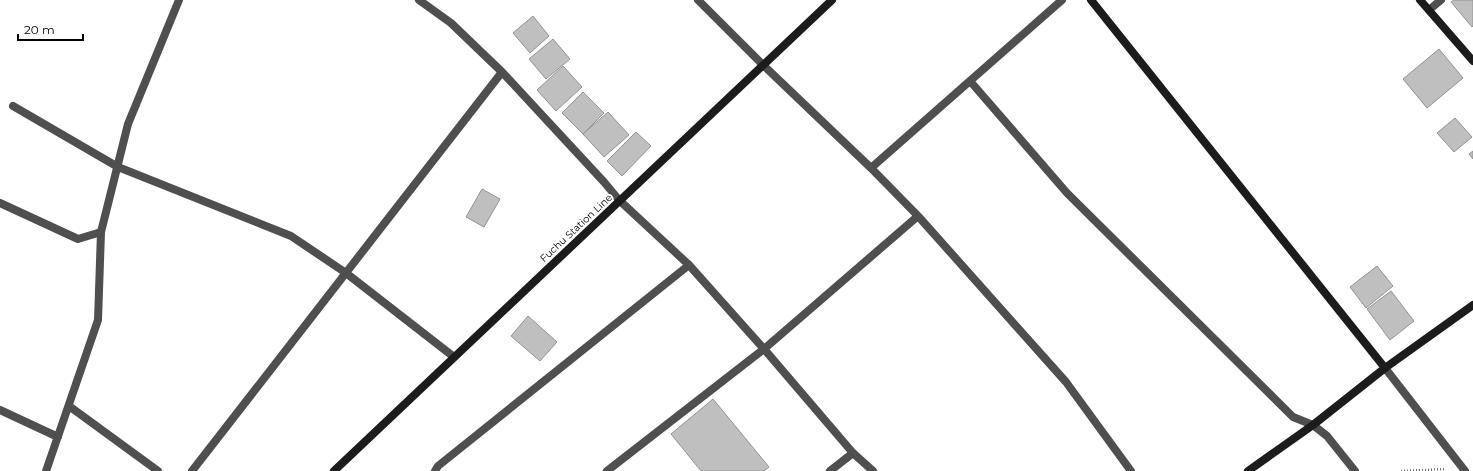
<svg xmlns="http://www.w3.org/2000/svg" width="1473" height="471" viewBox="0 0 1473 471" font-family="Montserrat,sans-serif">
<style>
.building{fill:#bfbfbf;stroke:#939393}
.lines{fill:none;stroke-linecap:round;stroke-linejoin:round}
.path{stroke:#717171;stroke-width:2.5;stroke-dasharray:1 2;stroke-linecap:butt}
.lane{stroke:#4f4f4f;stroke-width:8}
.street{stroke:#4f4f4f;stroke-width:8}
.secondary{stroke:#1c1c1c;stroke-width:8}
.labels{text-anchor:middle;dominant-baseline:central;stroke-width:3.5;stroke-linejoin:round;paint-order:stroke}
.street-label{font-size:10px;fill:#000;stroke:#fff}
</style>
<rect width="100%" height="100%" fill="#fff"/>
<path class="building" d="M1454 0H1473V26L1472 27 1451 2Z
M533 16 549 36 530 53 513 33Z
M553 39 570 59 546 79 529 59Z
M1439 49 1463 78 1427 108 1403 79Z
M563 66 582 87 556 111 537 90Z
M583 92 604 113 583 134 562 113Z
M608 112 629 135 604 157 583 134Z
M1455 118 1472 137 1454 152 1437 133Z
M636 132 651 146 622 176 607 161Z
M1473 151V159L1469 154Z
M482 189 500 199 484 227 466 217Z
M1377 266 1393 286 1366 308 1350 287Z
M1391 291 1414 321 1390 340 1367 309Z
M528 316 557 342 540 361 511 336Z
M713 399 769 467 764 471H701L671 434Z"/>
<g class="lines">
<path class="path" d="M1401 471 1445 469"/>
<path class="lane" d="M435 471 438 466 689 265"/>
<path class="street" d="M419 0 451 23 502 72 604 182 619 200 689 265 764 349 853 453 873 471
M698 0 763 65 871 168 918 216 1066 382 1131 471
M1429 10 1441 0
M970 81 1067 193 1293 417 1313 425 1327 436 1355 471
M13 106 118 167 291 236 346 273 454 357
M871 168 1062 0
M0 203 78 239 101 232 128 124 179 0
M1385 368 1465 471
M69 406 158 471
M0 410 58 437
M46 471 98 320 101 232
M192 471 502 72
M607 471 764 349 918 216
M830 471 853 453"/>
<path class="secondary" d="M1091 0 1385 368
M1420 0 1473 61
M334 471 832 0
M1248 471 1313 425 1385 368 1473 305"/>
</g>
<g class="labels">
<g class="street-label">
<text transform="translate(576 228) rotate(-43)">Fuchu Station Line</text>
</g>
</g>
<path d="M18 34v6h65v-6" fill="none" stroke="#000000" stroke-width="2"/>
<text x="24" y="34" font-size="12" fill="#000000" stroke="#ffffff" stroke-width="3" paint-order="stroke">20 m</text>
</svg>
